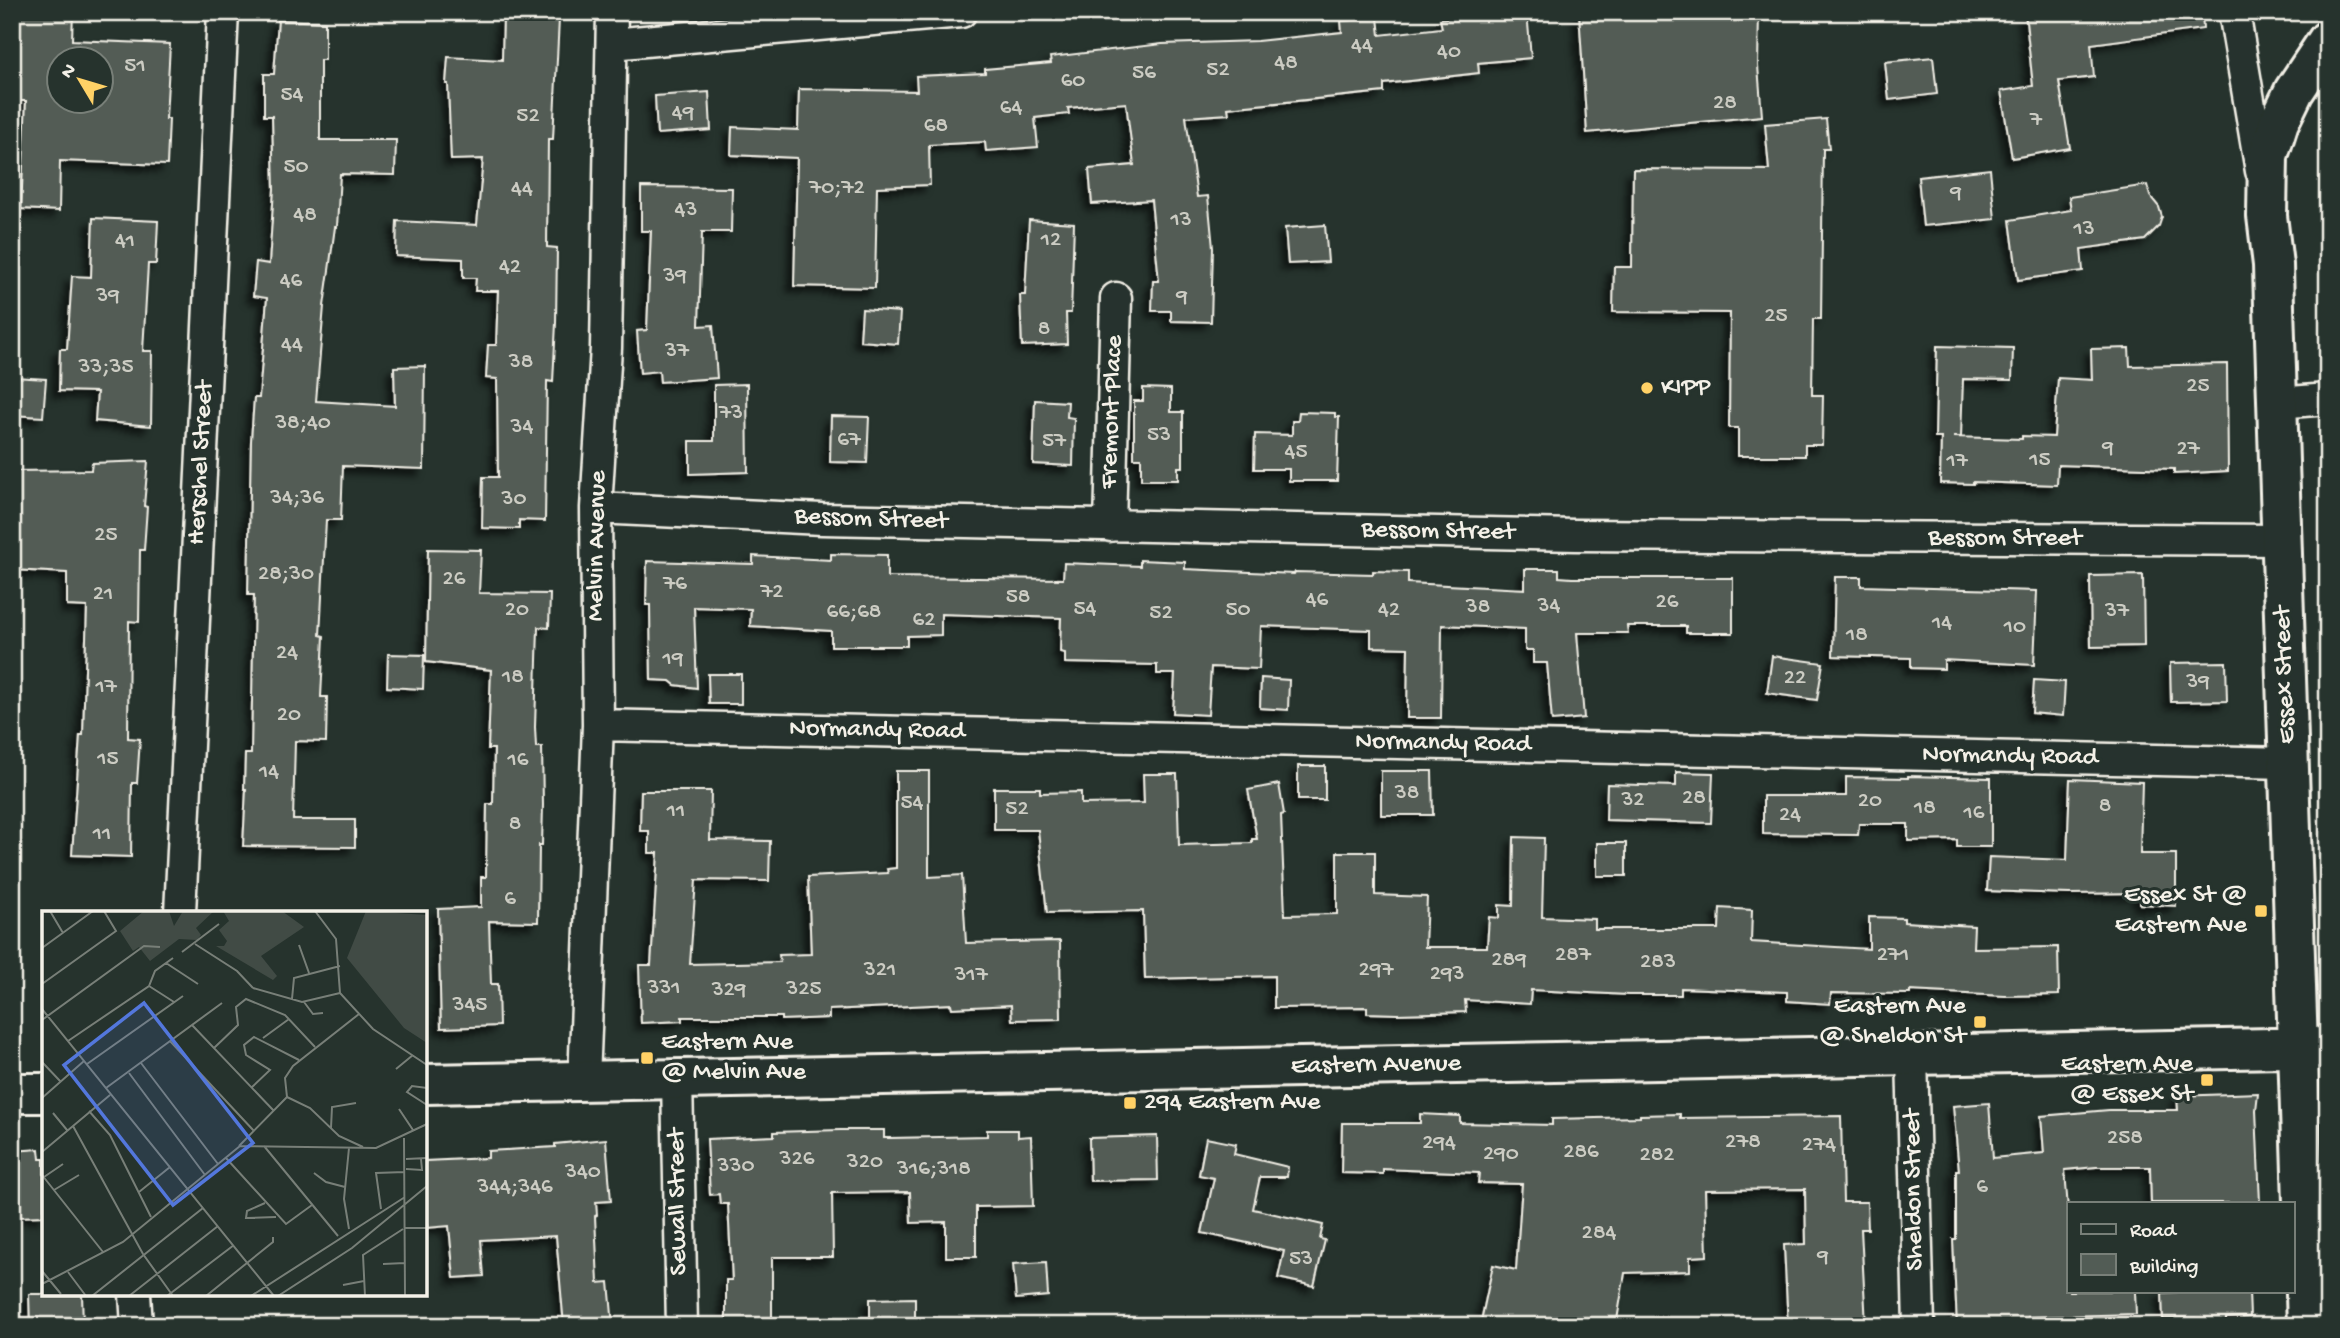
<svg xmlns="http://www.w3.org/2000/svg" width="2340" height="1338" viewBox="0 0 2340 1338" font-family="'Gochi Hand',sans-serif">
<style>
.building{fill:#525c55;stroke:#f4f1e8;stroke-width:2;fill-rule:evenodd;filter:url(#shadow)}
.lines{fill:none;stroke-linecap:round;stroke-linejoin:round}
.street-casing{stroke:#f4f1e8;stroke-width:35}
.secondary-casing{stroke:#f4f1e8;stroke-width:44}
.street{stroke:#26332d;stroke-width:30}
.secondary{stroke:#26332d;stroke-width:38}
.poi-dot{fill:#ffd166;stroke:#26332d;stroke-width:2.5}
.labels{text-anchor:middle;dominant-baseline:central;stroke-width:6;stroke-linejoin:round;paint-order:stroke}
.number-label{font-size:23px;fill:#ccccc3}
.poi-label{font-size:26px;fill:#f4f1e8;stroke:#26332d;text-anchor:start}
.street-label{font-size:26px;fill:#f4f1e8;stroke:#26332d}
.inset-road{fill:none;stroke:#787f78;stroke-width:2}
.view{fill:#5377dc;fill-opacity:0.15;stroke:#5377dc;stroke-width:3.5}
.inset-edge{fill:none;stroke:#f4f1e8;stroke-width:3.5}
</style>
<defs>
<filter id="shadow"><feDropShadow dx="-6" dy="6" stdDeviation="3.5" flood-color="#0009"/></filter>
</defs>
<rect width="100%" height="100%" fill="#26332d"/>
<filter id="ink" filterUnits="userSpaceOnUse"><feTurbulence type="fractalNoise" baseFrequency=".0143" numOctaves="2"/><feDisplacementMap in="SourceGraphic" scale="14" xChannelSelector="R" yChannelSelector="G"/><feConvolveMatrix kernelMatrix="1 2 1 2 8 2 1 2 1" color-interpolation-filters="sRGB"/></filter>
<g filter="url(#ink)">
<path class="building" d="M12 12H73L72 40 170 44 166 119H169L167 165 60 161 59 211 21 209 26 101H12ZM60 60H102V102H60Z
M1496 12H1527L1531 58 1478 63 1479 73 1384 84V92L1228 108 1229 114 1186 117 1197 197 1208 196 1213 248 1211 322 1171 321V311H1152L1153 281H1159L1151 200 1092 204 1089 169 1134 165 1126 103 1068 108 1069 114 1035 118 1038 147 986 151 985 142 929 145 930 185 877 187 875 288 794 286 797 158 731 155 732 127 798 130 799 89 917 91 916 76 985 73V69L1051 63 1050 57 1162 44 1257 41 1342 32 1341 21 1378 18 1380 35 1442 28 1440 19Z
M1579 12H1759L1758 66 1762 116 1587 133Z
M2025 12H2202L2203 29 2091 44 2094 77 2059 81 2070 148 2012 158 2001 91 2033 86Z
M503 17 559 19 553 139H548L547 247 557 248 556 323 553 382 547 381 545 521 519 520V529L482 528 483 477H498L497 379 486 378 488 345H496L498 291H475L476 278H463V259L396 256 397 221 477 225 483 159 451 160 448 84H446L448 57 502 60Z
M278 20 325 22V60H320V140H396L395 175 340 174 337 227H335L324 306 316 401 395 406 394 367 425 366 424 469 343 466 341 520H326L320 635 324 636 321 697H327L326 742 295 741 293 820H355V847L243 846 246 789H244L245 754H251L254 595H248L251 441 254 398H259L267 298 253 296 256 262 269 264 274 189 272 116H264V74H274Z
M1933 57 1937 94 1889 100 1885 62Z
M709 92 711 130 657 134 655 96Z
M1826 119 1829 149H1823L1821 319H1813L1812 395H1823L1822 445H1805V456H1738V428H1729L1730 313 1613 312 1614 267H1632L1633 169 1769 170 1765 124Z
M1990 169 1995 219 1923 226 1918 177Z
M2147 185 2150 196 2159 207 2162 217 2159 226 2145 240 2081 249 2083 271 2018 280 2010 220 2071 210 2069 197Z
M641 187 732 188 731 232H702L699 326 713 325 717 378 660 382 659 371 640 373 637 331 647 330 651 231H641Z
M93 218 158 221 156 264H148L143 351H152L151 426 95 421 97 392 59 391 60 349H67L72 276 91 277Z
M1029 220 1074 223 1071 313H1066L1067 344 1022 346 1020 295H1025Z
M1325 225 1328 262 1288 264 1285 228Z
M862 309 900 312 898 344 860 341Z
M1937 346 2013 348 2012 380 1963 379 1961 437H1953L2022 439V436L2054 437 2058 378 2092 380 2091 349 2129 348 2130 366 2227 364 2228 471 2174 474V469L2058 465 2057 485 1973 482V484L1940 483 1941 438H1935Z
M14 377 46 379 43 417 12 415Z
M747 384 748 472 690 474V441H714V385Z
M1143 388 1171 389V412H1183V467H1178V480H1141V458H1134V401H1143Z
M1035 400 1068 402 1067 417 1074 418 1073 466 1033 464Z
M1299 412 1335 413V417H1339L1337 481H1289V469H1254L1255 434 1292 435V421H1298Z
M831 416 869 417 867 463 830 462Z
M148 461 144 506 147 507 144 550H140L139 622 129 621 128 738 140 739 137 783H132L131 857 72 855 80 735H83L87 607 67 606V573L12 570V534H15L14 471 91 470 92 463Z
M428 549 481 550 479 593 550 594 549 628 538 627 535 727 536 747H542L543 805 542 845H539L538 922 489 921 491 984H498L499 1026 441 1028 438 909 481 907V877H486L487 804H493L494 749H488L491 670 426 662Z
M831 554 887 555V577L1063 579 1064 563 1140 566V560L1185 562V569L1294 574 1295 572 1373 574V571L1408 572V583L1525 589V569H1559V577L1572 578H1733V633H1686V626H1627L1628 633H1577L1584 718 1552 721 1547 663H1533V650H1525V629L1442 625 1441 718H1407L1408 648 1371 647V630L1261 626 1259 669 1211 667 1208 715 1173 713 1175 674H1157V665L1065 663V653L1060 652 1061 618 941 614V635L907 636V646H831V631L750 626 751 609 694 607 697 688 675 685 670 681 651 680 650 605H646L647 561 753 564V556L831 560Z
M2143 575 2144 646 2091 647 2090 576Z
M1835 577H1861V586L2037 591 2034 665 1944 660V669L1911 668V658L1833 656Z
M388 654 424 655 423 689 387 687Z
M1772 656 1823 663 1817 700 1767 693Z
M2226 662 2227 701 2171 702 2170 663Z
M708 674H741V704H709Z
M1261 678 1289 680 1288 710 1260 708Z
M2034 680 2065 682 2063 716 2032 713Z
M1298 766H1325V800H1298Z
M896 771H929V877L962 875 966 943 1060 941 1061 1019 1012 1020 1011 1005 952 1008 951 1004 829 1010V1018L781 1020V1017H682V1021L641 1023 639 965H651L658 853H649V831H640L641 791H711L710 840 770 841 769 881 696 880 690 964 780 962 779 955 811 954 808 877 888 873 887 869 896 868Z
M1381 771H1432L1433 815H1381Z
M1676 772 1713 773 1711 823 1606 820 1607 784 1676 786Z
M1143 774H1177L1179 845 1252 843V839H1257L1248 790 1279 784 1284 814 1281 815 1285 915 1337 914V852H1375V895L1427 897 1425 947H1487L1489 917 1499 918V905L1513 906 1514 837 1544 838 1542 917 1595 919V929H1719L1720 908 1752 910 1751 942 1869 949V917L1904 918V922L1974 926 1973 948 2058 947 2059 995 2005 996 1910 991V994L1831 993 1830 1004 1787 1001V992L1681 988V995H1628L1531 990 1530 1004 1465 1000 1466 1012 1397 1014 1367 1013V1007L1274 1008V976L1145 979 1143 911 1047 913 1038 830H994V788H1040V793L1081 792V804L1144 803Z
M1908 776 1991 778V847H1957V840L1908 841V824H1859L1858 835 1763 834V796H1846V777L1908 778Z
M2070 779 2142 782 2140 854H2176V906L2140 904V893L2069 894 1987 891 1989 857 2067 860Z
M1597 843H1626V876H1597Z
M2258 1093 2256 1110 2260 1203H2151L2150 1167H2096L2065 1170 2069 1223V1291H2135L2136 1314 2028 1317V1326H1957L1953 1239H1956V1170H1959L1953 1106 1989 1103 1993 1158 2044 1153 2041 1116 2109 1110H2178L2177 1096Z
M1420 1114 1460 1116V1123L1552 1125V1119L1640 1117V1115L1680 1114V1118L1841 1116 1843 1202H1867L1868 1229H1861L1866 1326H1788L1784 1245 1806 1244 1805 1189 1705 1190 1707 1256 1690 1257V1271L1625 1273 1616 1326H1503L1481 1321 1493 1265 1516 1270 1522 1184 1478 1183 1479 1173 1383 1169V1174L1341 1173 1342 1123H1420Z
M840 1130H884V1138H890L987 1136V1130H1018V1137L1031 1136 1033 1206 976 1207V1257H946V1222L911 1223 910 1192 832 1193 833 1257H772V1326H726V1280H732L728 1204H720L719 1194 710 1195 707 1139 774 1136V1132Z
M1157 1136 1158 1180 1090 1181 1089 1138Z
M1206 1138 1236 1144 1234 1154 1288 1167 1287 1177H1260L1253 1209 1323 1225 1320 1239 1325 1240 1314 1286 1278 1278 1284 1251 1202 1233 1214 1178 1199 1175Z
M606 1139 611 1201 596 1202 597 1215 595 1216 598 1283 609 1282 613 1326H564L556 1236 481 1240 484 1276 454 1278 449 1226 427 1228 425 1161 488 1158V1151L555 1147V1144Z
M39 1149 40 1159H44V1216L17 1217 14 1151Z
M1046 1262 1048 1296 1016 1299 1013 1264Z
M2196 1291H2249L2250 1317 2226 1318V1326H2195V1318L2163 1319 2162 1293Z
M29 1294H82L83 1326H30Z
M915 1298V1326H870V1299Z"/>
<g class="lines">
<g class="street-casing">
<path id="street" d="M2234 12 2261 171
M612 44 961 12
M2277 403 2328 399
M596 508 822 519 1576 535 2281 540
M1110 526 1116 298
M598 725 2289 763
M180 913 223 12
M1912 1055 1919 1326
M677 1079 682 1326
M584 1080 598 725 596 508 606 348 612 12
M135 1294 137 1326"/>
</g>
<g class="secondary-casing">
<path id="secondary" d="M425 1084 2328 1047
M12 1093H44
M2307 1326 2274 307 2273 265 2267 216 2268 156 2279 122 2294 91 2328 40"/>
</g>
<use href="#street" class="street"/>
<use href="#secondary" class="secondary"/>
</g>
</g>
<g class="poi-dot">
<circle cx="1647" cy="388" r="7"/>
<rect x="2254" y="904" width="14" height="14" rx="3.5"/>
<rect x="1973" y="1015" width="14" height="14" rx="3.5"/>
<rect x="640" y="1051" width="14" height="14" rx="3.5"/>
<rect x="2200" y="1073" width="14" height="14" rx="3.5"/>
<rect x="1123" y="1096" width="14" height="14" rx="3.5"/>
</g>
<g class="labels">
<g class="number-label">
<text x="1362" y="46">44</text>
<text x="1449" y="52">40</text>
<text x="1286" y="63">48</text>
<text x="135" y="66">51</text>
<text x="1218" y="70">52</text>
<text x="1144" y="73">56</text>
<text x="1073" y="81">60</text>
<text x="292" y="95">54</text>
<text x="1725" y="103">28</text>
<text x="1011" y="108">64</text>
<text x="683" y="113">49</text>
<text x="528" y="116">52</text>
<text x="2036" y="120">7</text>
<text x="936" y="126">68</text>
<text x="296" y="167">50</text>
<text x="837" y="188">70;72</text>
<text x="522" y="189">44</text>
<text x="1956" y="193">9</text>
<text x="686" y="210">43</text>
<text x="305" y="215">48</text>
<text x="1181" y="220">13</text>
<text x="2084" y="229">13</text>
<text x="1051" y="240">12</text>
<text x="125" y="241">41</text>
<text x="510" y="267">42</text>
<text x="675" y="276">39</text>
<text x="291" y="281">46</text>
<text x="108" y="296">39</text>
<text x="1182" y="297">9</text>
<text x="1776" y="316">25</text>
<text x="1044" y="329">8</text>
<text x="292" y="345">44</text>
<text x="677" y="351">37</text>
<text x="521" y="362">38</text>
<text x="106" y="367">33;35</text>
<text x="2198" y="386">25</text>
<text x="731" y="413">73</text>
<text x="303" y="423">38;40</text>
<text x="522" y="427">34</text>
<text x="1159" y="435">53</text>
<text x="849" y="440">67</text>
<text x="1054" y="441">57</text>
<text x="2108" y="448">9</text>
<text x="2188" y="449">27</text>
<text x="1296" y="452">45</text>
<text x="2040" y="460">15</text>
<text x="1957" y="461">17</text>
<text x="297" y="498">34;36</text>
<text x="514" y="499">30</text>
<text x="106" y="535">25</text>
<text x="286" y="574">28;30</text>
<text x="454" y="579">26</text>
<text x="675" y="584">76</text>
<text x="772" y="592">72</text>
<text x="103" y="594">21</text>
<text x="1018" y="597">58</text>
<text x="1317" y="600">46</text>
<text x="1667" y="602">26</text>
<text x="1549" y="606">34</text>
<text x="1478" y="607">38</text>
<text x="1085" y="609">54</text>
<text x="517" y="610">20</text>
<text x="1238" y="610">50</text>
<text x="1389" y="610">42</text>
<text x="2117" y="611">37</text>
<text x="854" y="612">66;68</text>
<text x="1161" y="613">52</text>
<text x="924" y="620">62</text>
<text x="1942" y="623">14</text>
<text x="2015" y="627">10</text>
<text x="1857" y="635">18</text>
<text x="287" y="653">24</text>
<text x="673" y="659">19</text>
<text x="513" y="677">18</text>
<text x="1795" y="678">22</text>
<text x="2198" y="682">39</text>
<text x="106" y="687">17</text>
<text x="289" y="715">20</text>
<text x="108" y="759">15</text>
<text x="518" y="760">16</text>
<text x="269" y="772">14</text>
<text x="1407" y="793">38</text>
<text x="1694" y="798">28</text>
<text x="1633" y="800">32</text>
<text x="1870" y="801">20</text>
<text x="912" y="803">54</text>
<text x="2105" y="806">8</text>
<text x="1925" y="808">18</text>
<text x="1017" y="809">52</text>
<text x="676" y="811">11</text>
<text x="1974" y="813">16</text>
<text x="1790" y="815">24</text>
<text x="515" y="824">8</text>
<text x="102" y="834">11</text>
<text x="510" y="899">6</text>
<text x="1573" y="955">287</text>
<text x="1893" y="955">271</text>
<text x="1509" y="960">289</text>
<text x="1658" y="962">283</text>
<text x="880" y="970">321</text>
<text x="1376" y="970">297</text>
<text x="1447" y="974">293</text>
<text x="971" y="975">317</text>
<text x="664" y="988">331</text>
<text x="804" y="989">325</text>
<text x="729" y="990">329</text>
<text x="470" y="1005">345</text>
<text x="2125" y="1138">258</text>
<text x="1743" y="1142">278</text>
<text x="1439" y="1143">294</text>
<text x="1819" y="1145">274</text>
<text x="1581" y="1152">286</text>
<text x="1501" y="1154">290</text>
<text x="1657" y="1155">282</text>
<text x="797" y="1159">326</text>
<text x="865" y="1162">320</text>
<text x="736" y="1166">330</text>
<text x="934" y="1169">316;318</text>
<text x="583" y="1172">340</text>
<text x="515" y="1187">344;346</text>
<text x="1982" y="1187">6</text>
<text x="1599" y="1233">284</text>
<text x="1823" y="1257">9</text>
<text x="1301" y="1259">53</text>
</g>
<g class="poi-label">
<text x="1661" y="388">KIPP</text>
<text x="2247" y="896" text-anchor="end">Essex St @<tspan x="2247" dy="30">Eastern Ave</tspan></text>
<text x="1966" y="1007" text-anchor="end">Eastern Ave<tspan x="1966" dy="30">@ Sheldon St</tspan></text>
<text x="661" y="1043">Eastern Ave<tspan x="661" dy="30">@ Melvin Ave</tspan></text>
<text x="2193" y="1065" text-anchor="end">Eastern Ave<tspan x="2193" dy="30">@ Essex St</tspan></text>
<text x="1144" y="1103">294 Eastern Ave</text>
</g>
<g class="street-label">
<text transform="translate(1113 412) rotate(-88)">Fremont Place</text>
<text transform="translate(202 463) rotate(-87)">Herschel Street</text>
<text transform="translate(871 520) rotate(2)">Bessom Street</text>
<text transform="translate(1438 532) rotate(1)">Bessom Street</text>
<text x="2005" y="539">Bessom Street</text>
<text transform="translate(598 546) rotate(-89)">Melvin Avenue</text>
<text transform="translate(2286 675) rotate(-92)">Essex Street</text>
<text transform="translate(877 731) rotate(1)">Normandy Road</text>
<text transform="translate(1443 744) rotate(1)">Normandy Road</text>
<text transform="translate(2010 757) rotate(1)">Normandy Road</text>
<text transform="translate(1376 1066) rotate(-1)">Eastern Avenue</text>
<text transform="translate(1915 1190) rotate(-91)">Sheldon Street</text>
<text transform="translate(679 1202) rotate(-91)">Sewall Street</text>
</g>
</g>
<g transform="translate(42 911)">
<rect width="385" height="385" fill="#26332d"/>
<path d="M102 0H127L132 15 141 0H172L154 17 159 24 155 29 137 28 108 50 97 36 91 40 78 20ZM181 0H240L262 16 219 45 235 65 231 69 174 35H182L185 30 177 19 187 10ZM324 0 385 4V132L362 117 305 47Z" fill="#414b45"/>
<path class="inset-road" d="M8 0 21 22M273 0 294 28 298 82M153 33 195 60 211 77M257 34 267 62M0 37 51 0M140 41 177 13M124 52 156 73M0 73 74 20 62 0M107 75 132 91M211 77 260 91 298 82M298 82 331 118 385 154M250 88 252 67 298 55M262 91 271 103 281 102M0 98 232 385M0 109 102 35 118 36M150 114 232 200M221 127 247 108M26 130 107 75 113 60 131 47M128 130 212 220M172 137 196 114 194 96 204 88 243 104 273 136M0 151 19 171M99 152 176 253M45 153 141 85M354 158 371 144M87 162 163 264M64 177 180 92M209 177 228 159 204 144 202 134 212 126 257 149M385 177 370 175 365 181 385 194M245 186 243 167 251 155 317 103M245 186 268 197 297 225 321 236M0 187 42 150M357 198 371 219M47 200 68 224 109 306M11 202 25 219M31 215 101 343 131 385M289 217 290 196 314 192M362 227 363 385M197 235 245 186M222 235 296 325M307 237 302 288 307 318M0 241 68 184M184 247 244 313 270 294M364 248 385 247M364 258 380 259 379 248M272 262 284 271 303 276M0 264 61 341M2 266 21 253M12 279 37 264M97 281 128 256M223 292 205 300 204 307 234 306M339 298 334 262 363 261M363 317H385M341 353 363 352M0 360 19 383M26 361 44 385M0 373 81 331 198 235 334 237 385 213M301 374 322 370M50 385 161 297M87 385 176 315M125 385 192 334M164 385 231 331V326M209 385 363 286M236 385 310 337 385 275M323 385 321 344 361 318"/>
<path class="view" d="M102 92 211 232 131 294 22 154Z"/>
<rect width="385" height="385" class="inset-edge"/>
</g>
<rect width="2340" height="1338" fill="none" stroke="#26332d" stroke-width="42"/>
<rect x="21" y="21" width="2298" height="1296" fill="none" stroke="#f4f1e8" stroke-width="2.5" filter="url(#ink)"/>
<rect x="2067" y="1202" width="228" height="91" fill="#26332d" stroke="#787f78" stroke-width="2"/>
<rect x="2081" y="1224" width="35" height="10" fill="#26332d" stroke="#787f78" stroke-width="2"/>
<text x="2130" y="1236" font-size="21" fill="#f4f1e8">Road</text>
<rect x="2081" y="1254" width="35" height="21" fill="#525c55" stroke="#787f78" stroke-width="2"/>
<text x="2130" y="1272" font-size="21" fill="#f4f1e8">Building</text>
<g transform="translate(80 80) rotate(308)"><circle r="33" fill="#26332d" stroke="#787f78" stroke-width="2"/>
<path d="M0-5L12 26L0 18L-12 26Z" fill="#ffd166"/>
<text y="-10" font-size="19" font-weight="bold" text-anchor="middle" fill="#f4f1e8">N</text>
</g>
</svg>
